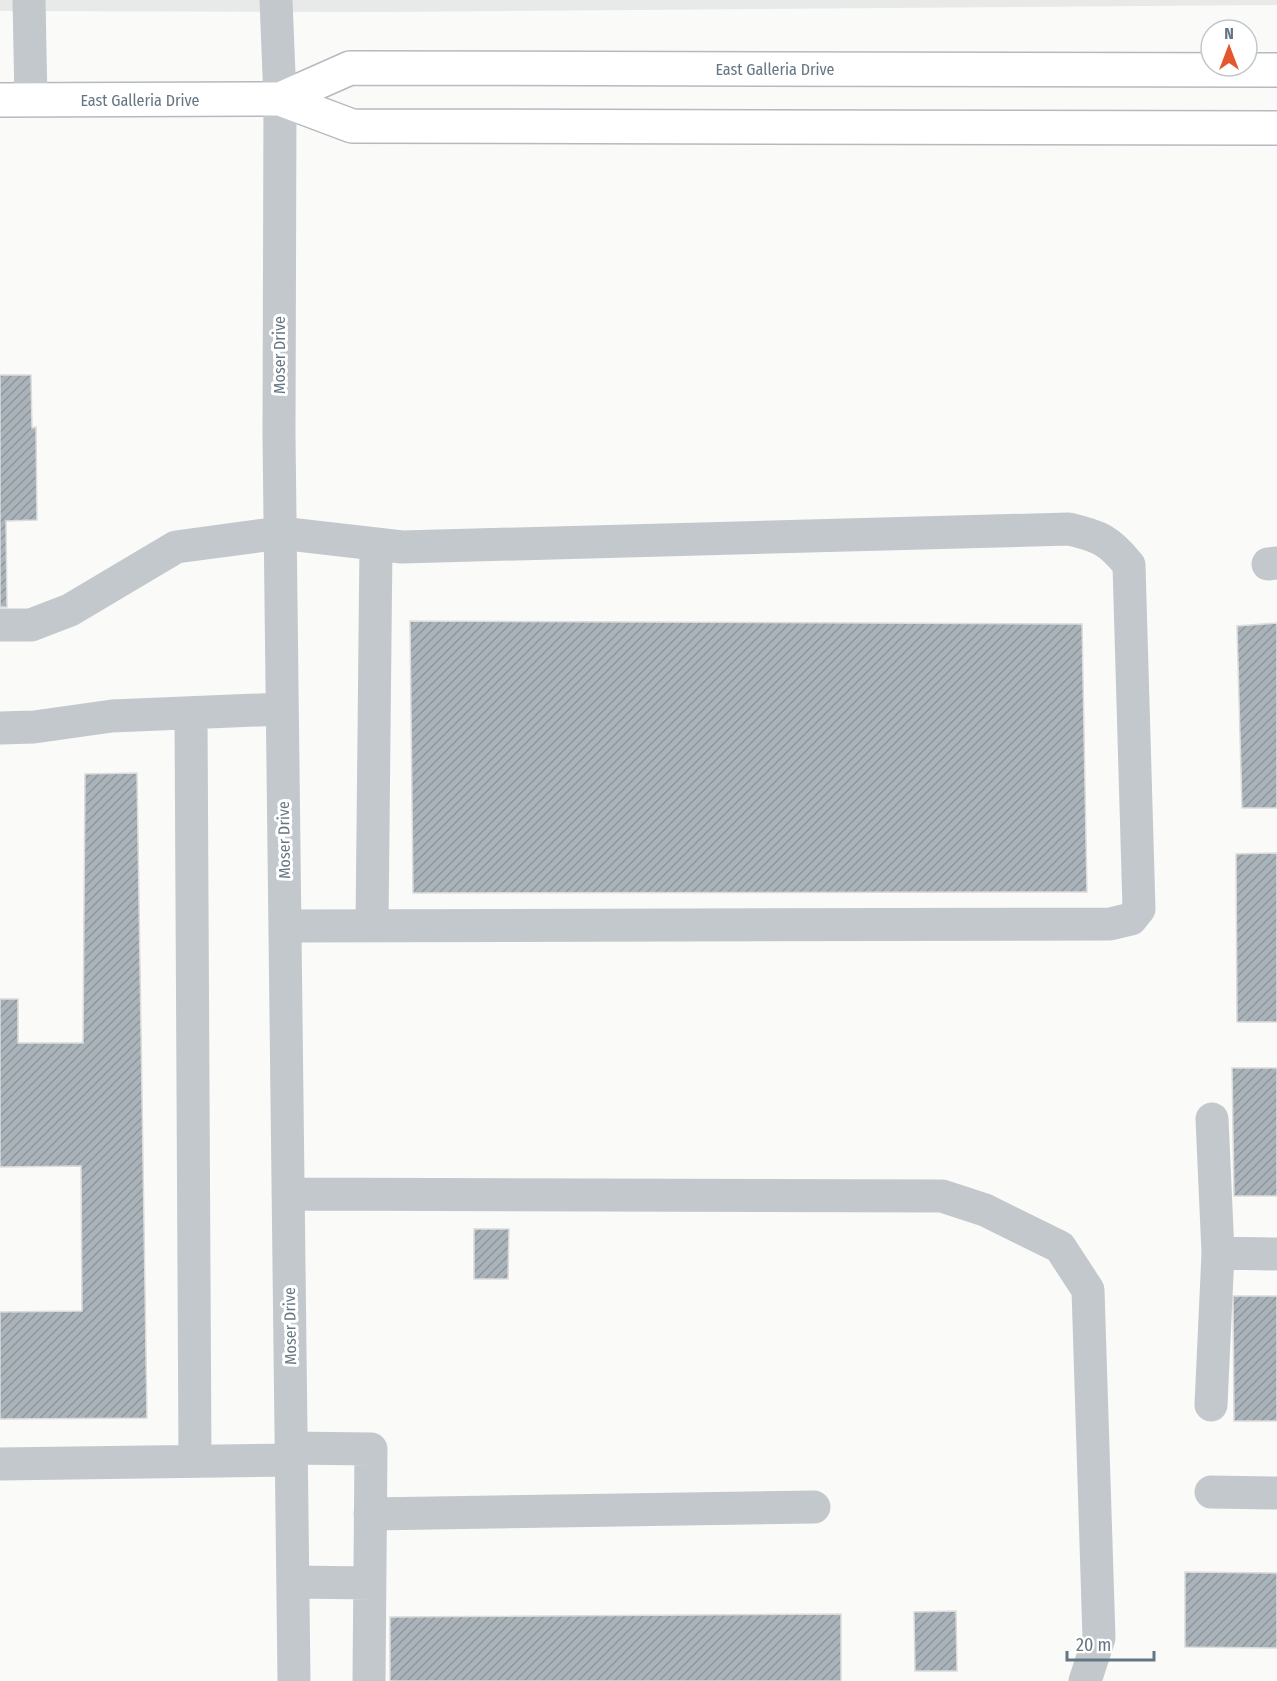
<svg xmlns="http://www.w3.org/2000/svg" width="1277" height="1681" viewBox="0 0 1277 1681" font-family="'Fira Sans Condensed',sans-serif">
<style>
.built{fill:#e8e9e9}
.building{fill:url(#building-hatch);stroke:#dcdcda;stroke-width:1.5}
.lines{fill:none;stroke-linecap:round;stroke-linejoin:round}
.major-casing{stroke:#b5babe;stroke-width:36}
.minor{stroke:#c3c8cc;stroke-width:33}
.major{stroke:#fff;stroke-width:33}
.labels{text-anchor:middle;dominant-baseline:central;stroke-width:6;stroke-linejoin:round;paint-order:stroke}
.street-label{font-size:16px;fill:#657683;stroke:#fff}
</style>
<defs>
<pattern id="building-hatch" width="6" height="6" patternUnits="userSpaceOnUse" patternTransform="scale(1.5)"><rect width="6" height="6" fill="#aab3b9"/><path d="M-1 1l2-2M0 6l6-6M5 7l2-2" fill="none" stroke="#8e969c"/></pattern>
</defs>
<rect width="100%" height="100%" fill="#fafaf8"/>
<path class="built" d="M0 0H1277V5L387 12 0 11Z"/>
<path class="building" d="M0 375H31L32 428 36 427 37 520 6 521 7 607H0Z
M410 621 1082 624 1087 892 413 893Z
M1277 623V808H1242L1237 626Z
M137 773 147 1418 0 1419V1312L82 1311 81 1166 0 1167V999H18V1043H83L85 774Z
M1277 853V1022H1237L1236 854Z
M1232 1068H1277V1196H1234Z
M474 1229H509L508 1279H474Z
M1233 1296H1277V1421H1234Z
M1185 1572 1277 1573V1648L1185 1647Z
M956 1611 957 1671H915L914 1612Z
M841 1614V1681H390V1617Z"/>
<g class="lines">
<g class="major-casing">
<path id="major" d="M280 99 350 68 1277 70
M0 100 280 99 352 126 1277 128"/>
</g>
<path class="minor" d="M29 0 31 100
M276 0 280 99 279 435 294 1681
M1268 564 1277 563
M0 625H31L70 610 176 547 280 533 402 547 1069 529C1099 536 1109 540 1129 565L1139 909 1131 919 1110 924 285 926
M191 713 195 1461
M0 728 34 727 112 716 282 709
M372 925 376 544
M288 1194 942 1196 985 1210 1060 1247 1088 1290 1099 1638 1085 1681
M1218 1253 1277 1254
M1211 1405 1218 1253 1212 1119
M291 1448 371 1449 369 1681
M0 1464 291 1460
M1211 1492 1277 1493
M370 1514 814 1507
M293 1582 369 1583"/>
<use href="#major" class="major"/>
</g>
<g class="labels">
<g class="street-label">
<text x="775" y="69">East Galleria Drive</text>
<text x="140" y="100">East Galleria Drive</text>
<text transform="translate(279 355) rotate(-90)">Moser Drive</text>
<text transform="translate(284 840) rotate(-91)">Moser Drive</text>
<text transform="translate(290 1326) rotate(-91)">Moser Drive</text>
</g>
</g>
<g transform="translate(1229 48)"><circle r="28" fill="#ffffff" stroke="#c1c8cd" stroke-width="1.5"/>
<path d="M0-4.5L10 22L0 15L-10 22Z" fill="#e4572e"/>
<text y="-9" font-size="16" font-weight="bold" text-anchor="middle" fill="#657683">N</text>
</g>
<path d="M1067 1651v9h87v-9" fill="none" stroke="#657683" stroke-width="3"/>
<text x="1076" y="1651" font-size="18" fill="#657683" stroke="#ffffff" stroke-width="4.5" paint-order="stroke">20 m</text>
</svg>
